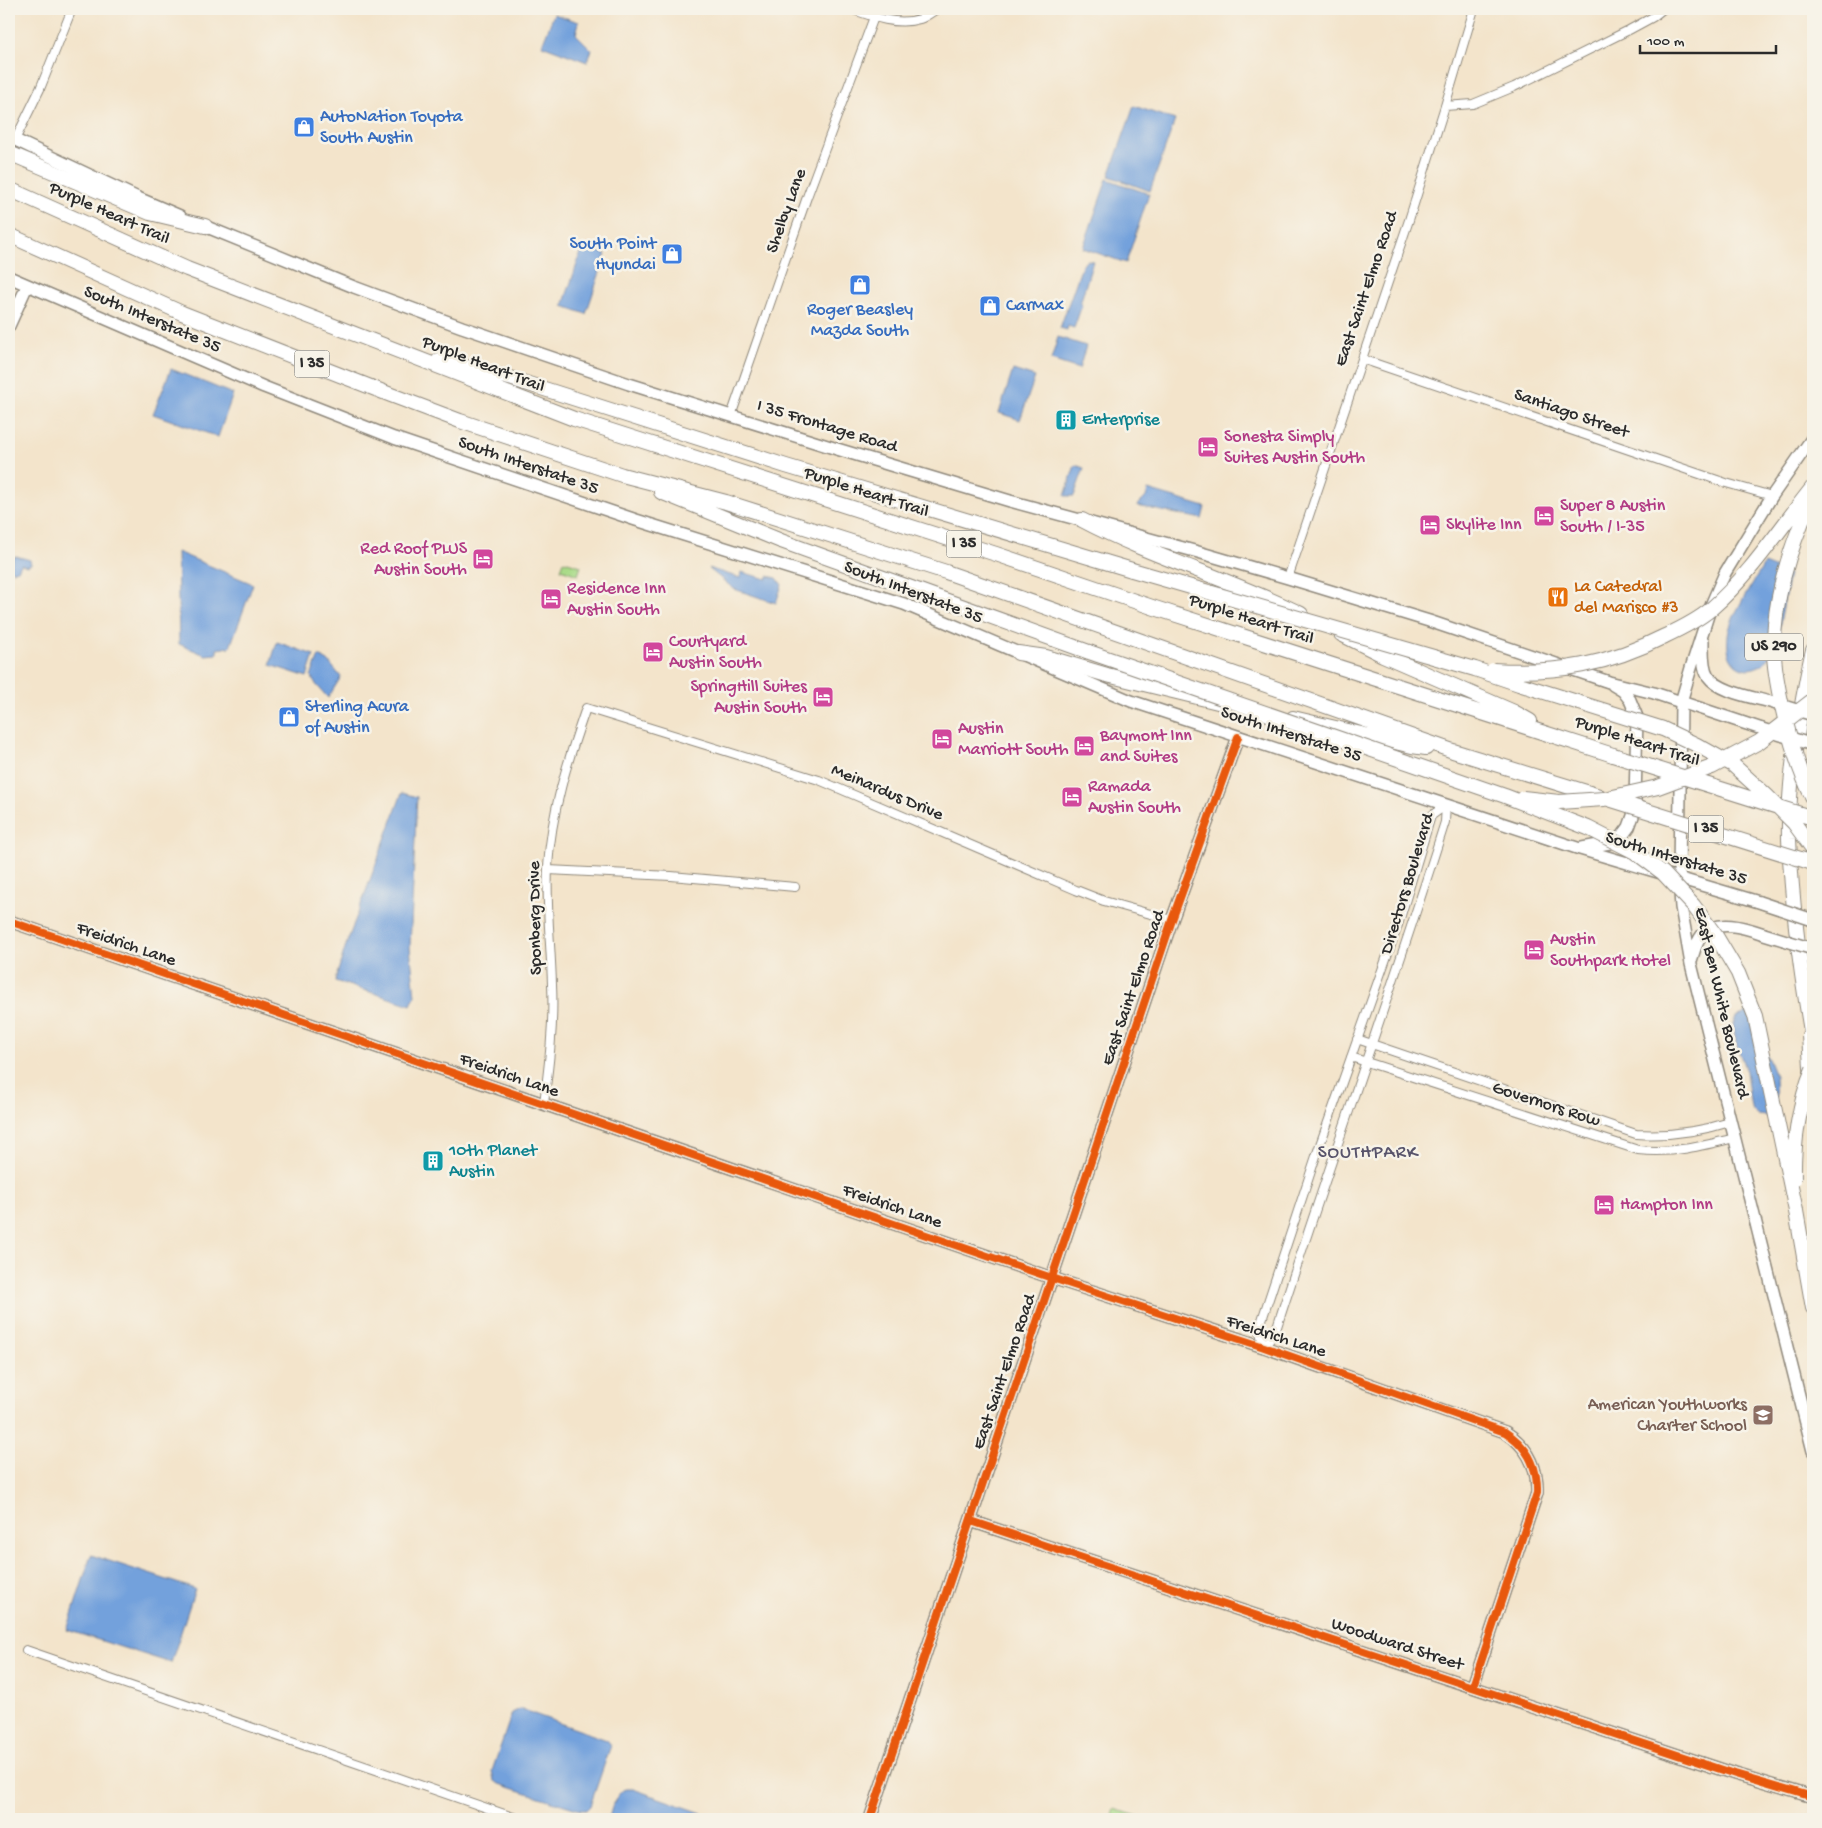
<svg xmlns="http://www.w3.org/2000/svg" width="1822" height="1828" viewBox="0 0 1822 1828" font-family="'Gochi Hand',sans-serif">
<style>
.green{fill:#aadb89;stroke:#6a835a}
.water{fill:#73a1dc;stroke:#4f6684}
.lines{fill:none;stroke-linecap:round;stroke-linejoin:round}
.street-casing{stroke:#8f887b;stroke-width:10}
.secondary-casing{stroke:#8f887b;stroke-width:14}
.highway-casing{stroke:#8f887b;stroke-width:16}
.street{stroke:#fff;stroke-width:8}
.secondary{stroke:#fff;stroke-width:11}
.highway{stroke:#fff;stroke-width:14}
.secondary-bridge-casing{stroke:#8f887b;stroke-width:14;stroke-linecap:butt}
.highway-bridge-casing{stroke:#8f887b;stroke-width:16;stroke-linecap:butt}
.secondary-bridge{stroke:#fff;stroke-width:11}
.highway-bridge{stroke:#fff;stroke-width:14}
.cycleway-casing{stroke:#f7f3e8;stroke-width:11}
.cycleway{stroke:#e8590c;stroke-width:8}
.labels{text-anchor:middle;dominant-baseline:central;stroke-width:5;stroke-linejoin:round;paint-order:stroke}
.shield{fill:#f7f3e8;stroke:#686764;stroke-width:1}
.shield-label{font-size:16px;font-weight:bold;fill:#2b2b2b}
.shop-label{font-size:18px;fill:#366cbe;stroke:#f7f3e8;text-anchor:start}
.street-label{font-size:18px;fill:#2b2b2b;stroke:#f7f3e8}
.culture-label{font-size:18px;fill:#0d838f;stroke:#f7f3e8;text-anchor:start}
.hotel-label{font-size:18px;fill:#b23c85;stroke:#f7f3e8;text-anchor:start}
.food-label{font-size:18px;fill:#c56008;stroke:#f7f3e8;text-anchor:start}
.education-label{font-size:18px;fill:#785e54;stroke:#f7f3e8;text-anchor:end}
.neighbourhood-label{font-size:19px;letter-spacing:1px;fill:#58546b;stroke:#f7f3e8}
</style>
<rect width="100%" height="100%" fill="#f7f3e8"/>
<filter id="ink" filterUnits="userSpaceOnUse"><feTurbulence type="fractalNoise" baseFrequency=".02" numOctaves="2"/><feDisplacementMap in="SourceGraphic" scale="10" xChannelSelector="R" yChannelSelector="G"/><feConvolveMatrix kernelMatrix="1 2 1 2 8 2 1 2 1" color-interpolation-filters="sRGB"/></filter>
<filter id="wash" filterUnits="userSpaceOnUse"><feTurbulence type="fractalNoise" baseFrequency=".0096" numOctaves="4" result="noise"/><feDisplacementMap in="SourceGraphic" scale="20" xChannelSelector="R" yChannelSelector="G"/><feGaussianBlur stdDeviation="1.12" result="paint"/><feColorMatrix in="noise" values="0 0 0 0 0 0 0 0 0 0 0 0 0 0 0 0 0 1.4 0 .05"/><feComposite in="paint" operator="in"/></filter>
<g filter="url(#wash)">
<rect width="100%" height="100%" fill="#f3e4cb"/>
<path class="green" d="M564 561 581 566 578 575 561 569Z
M1114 1809 1148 1819H1111Z"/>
<path class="water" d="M554 14 579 22 576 34 592 50 587 62 542 45Z
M1134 106 1175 120 1150 191 1109 176Z
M1107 179 1149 194 1126 263 1083 248Z
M583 246 606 254 586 314 563 306Z
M1087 260 1093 261 1080 304 1082 305 1074 328 1068 326 1067 330 1060 328 1082 266Z
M1058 337 1086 346 1079 369 1051 360Z
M171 369 233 394 218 437 153 414Z
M1013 370 1035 377 1020 420 999 413Z
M1075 465 1084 468 1074 496H1065Z
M1148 490 1205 507 1202 519 1137 506 1146 497Z
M177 552 253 584 230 647 217 649V654L205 655 179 644Z
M16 556 30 560 31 564 27 566 21 564 18 570 12 571 10 568 13 557Z
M1764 564 1789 574C1786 590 1783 606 1780 623 1779 630 1779 639 1776 645 1763 680 1723 676 1728 636 1730 615 1754 583 1764 564Z
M708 568 740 578 741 572 767 579 768 576 777 578 782 585 776 603 734 589Z
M277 642 314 655 307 677 270 665Z
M319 656 328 661 341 677 328 698 314 682 311 676Z
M402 793 417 797 410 947 415 996 411 1005 335 981 345 948Z
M1749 1012 1775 1076 1776 1113 1767 1116 1757 1115 1751 1108 1746 1071 1736 1043 1733 1024 1736 1017Z
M91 1555 195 1589 171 1663 67 1630Z
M520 1709 607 1740 611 1745 609 1751 590 1806 586 1810H580L499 1784 494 1780 492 1771 512 1713Z
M627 1789H633L719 1819H609C611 1809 616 1791 627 1789Z"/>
</g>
<g filter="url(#ink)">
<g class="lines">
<g class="street-casing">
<path id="street" d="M851 9C873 17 897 26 920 19 926 17 932 12 937 9
M1445 106 1473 104 1514 87 1629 30 1653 17 1663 9
M15 140 40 89 72 9
M1362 359 1726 483 1772 496
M731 416 807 197 874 17
M1288 578 1409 220 1445 106 1474 9
M548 870 671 876 795 887
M1357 1039 1636 1134C1668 1136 1699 1132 1730 1122
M1351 1057 1638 1150C1671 1154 1703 1146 1734 1138
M544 1103C549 1065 554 1024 552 985 551 945 546 907 548 867 551 812 568 760 586 708L819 780 1076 890 1104 901 1172 920
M1264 1347 1259 1329 1316 1156 1398 925 1431 816 1446 805
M1264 1347 1275 1333C1330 1162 1391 993 1445 822L1446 805
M26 1650 519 1819"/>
</g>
<g class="secondary-casing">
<path id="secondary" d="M9 137 138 198 180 216
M197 223 354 287 405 306 462 327 629 384 837 449 1010 501 1198 552 1288 578 1429 621 1609 682 1654 693 1762 729
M9 277 264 387 394 438 636 520 904 604 1131 701 1580 849 1759 902
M9 326 27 286
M1813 437 1772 496 1725 573 1712 603 1691 668 1681 702 1679 878 1681 907 1691 964 1813 1451
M1703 641C1703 652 1702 667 1708 676 1719 692 1752 697 1770 702
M1582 848 1610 843 1623 835 1629 827 1633 816 1635 801 1637 717 1630 700 1623 691 1613 685
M9 921 1052 1278 1264 1347 1505 1432C1527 1446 1538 1467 1537 1493L1473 1686
M1691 961C1694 952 1696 942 1702 935 1718 918 1746 928 1764 934
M971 1521 1735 1774 1813 1797
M870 1819 1172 920 1238 737"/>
</g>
<g class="highway-casing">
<path id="highway" d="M9 153 150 213 205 226
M9 189 187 269 574 419 996 554 1155 608 1613 755
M9 235 182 313 391 395 460 421 622 475 726 502 946 572 1453 751 1599 796
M439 360 513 379 786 466 1132 570
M661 492 781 541 1089 652
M1082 520C1152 557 1230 579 1301 614
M1341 634 1383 655 1514 712 1530 721
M1813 650C1809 666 1806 683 1803 699 1795 745 1788 792 1789 839 1792 907 1801 976 1813 1042
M1018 653 1046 657 1107 675 1226 704
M1293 718 1412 746 1426 748
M1809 1035 1813 1099
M1796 1211 1813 1308"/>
</g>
<use href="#street" class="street"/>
<use href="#secondary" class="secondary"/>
<use href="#highway" class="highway"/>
<g class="secondary-bridge-casing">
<path id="secondary-bridge" d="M1770 702 1813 715
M1762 729 1813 745
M1759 902 1813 920
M1764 934 1813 949"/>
</g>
<g class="highway-bridge-casing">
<path id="highway-bridge" d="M1813 496C1790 546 1772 600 1774 655 1775 676 1780 698 1785 719 1792 746 1800 774 1813 798
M1132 570 1475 669 1519 684 1663 729 1697 745 1733 765 1767 796 1794 823 1813 849
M1089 652 1505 796 1588 828 1635 852 1663 873 1693 905 1716 936 1738 973 1755 1016 1796 1211
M1493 670C1557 674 1608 665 1665 636 1680 629 1698 620 1711 609 1751 574 1780 528 1813 487
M1613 755 1813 818
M1523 798 1559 802 1604 799 1658 787 1712 767 1759 742 1813 700
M1609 799 1813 863
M1794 1180C1793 1145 1799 1101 1813 1069"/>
</g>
<use href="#secondary-bridge" class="secondary-bridge"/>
<use href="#highway-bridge" class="highway-bridge"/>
<g class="cycleway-casing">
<path id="cycleway" d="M9 921 1052 1278 1264 1347 1505 1432C1527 1446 1538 1467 1537 1493L1473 1686
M971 1521 1735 1774 1813 1797
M870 1819 1172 920 1238 737"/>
</g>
<use href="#cycleway" class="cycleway"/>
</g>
</g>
<defs>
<g id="shop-square" transform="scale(1.125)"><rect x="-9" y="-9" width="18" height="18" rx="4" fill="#3f7fe0" stroke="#f7f3e8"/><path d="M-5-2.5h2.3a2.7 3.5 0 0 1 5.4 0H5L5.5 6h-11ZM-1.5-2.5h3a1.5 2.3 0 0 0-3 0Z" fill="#fff"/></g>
<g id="building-square" transform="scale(1.125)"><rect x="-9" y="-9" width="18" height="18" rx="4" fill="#0f9aa8" stroke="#f7f3e8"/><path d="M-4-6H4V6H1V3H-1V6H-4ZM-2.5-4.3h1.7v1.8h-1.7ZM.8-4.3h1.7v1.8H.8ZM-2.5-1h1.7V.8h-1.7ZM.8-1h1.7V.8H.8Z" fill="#fff"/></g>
<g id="hotel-square" transform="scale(1.125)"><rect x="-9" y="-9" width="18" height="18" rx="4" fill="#d1479c" stroke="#f7f3e8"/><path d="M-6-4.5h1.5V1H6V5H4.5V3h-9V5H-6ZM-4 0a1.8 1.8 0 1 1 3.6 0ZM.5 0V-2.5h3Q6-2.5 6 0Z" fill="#fff"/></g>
<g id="restaurant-square" transform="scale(1.125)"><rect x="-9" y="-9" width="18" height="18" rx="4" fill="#e8710a" stroke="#f7f3e8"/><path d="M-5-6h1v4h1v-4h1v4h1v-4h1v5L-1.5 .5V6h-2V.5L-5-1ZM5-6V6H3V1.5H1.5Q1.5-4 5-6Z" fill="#fff"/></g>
<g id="school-square" transform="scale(1.125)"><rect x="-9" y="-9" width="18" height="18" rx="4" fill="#8d6e63" stroke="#f7f3e8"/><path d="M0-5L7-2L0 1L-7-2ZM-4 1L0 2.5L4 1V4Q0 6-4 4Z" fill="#fff"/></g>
</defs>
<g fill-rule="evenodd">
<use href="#shop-square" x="304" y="127"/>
<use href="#shop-square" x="672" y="254"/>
<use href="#shop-square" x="860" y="285"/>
<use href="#shop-square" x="990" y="306"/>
<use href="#building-square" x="1066" y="420"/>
<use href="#hotel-square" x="1208" y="447"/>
<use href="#hotel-square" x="1544" y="516"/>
<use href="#hotel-square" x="1430" y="525"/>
<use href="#hotel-square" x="483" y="559"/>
<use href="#restaurant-square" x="1558" y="597"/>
<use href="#hotel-square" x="551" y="599"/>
<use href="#hotel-square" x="653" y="652"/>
<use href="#hotel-square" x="823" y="697"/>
<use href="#shop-square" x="289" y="717"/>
<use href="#hotel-square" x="942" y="739"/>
<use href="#hotel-square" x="1084" y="746"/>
<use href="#hotel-square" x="1072" y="797"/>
<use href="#hotel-square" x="1534" y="950"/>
<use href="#building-square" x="433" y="1161"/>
<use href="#hotel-square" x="1604" y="1205"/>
<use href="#school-square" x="1763" y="1415"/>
</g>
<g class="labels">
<g class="shield">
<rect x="294.5" y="350.5" width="35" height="27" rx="4"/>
<rect x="946.5" y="530.5" width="35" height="27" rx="4"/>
<rect x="1745" y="633.5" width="58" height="27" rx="4"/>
<rect x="1688.5" y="815.5" width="35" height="27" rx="4"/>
</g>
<g class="shield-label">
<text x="312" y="364">I 35</text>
<text x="964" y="544">I 35</text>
<text x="1774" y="647">US 290</text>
<text x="1706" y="829">I 35</text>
</g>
<g class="shop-label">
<text x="320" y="117">AutoNation Toyota<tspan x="320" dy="21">South Austin</tspan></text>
<text x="656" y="244" text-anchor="end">South Point<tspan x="656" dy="21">Hyundai</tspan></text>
<text x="1006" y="306">CarMax</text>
<text x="860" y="310" text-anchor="middle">Roger Beasley<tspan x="860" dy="21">Mazda South</tspan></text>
<text x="305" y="707">Sterling Acura<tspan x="305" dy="21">of Austin</tspan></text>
</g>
<g class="street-label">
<text transform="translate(787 211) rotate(-70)">Shelby Lane</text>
<text transform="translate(109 214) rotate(24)">Purple Heart Trail</text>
<text transform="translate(1367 289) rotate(-71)">East Saint Elmo Road</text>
<text transform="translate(152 320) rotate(23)">South Interstate 35</text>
<text transform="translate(483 365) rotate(21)">Purple Heart Trail</text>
<text transform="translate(1571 414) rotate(19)">Santiago Street</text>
<text transform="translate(827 427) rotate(17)">I 35 Frontage Road</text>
<text transform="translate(528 466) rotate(19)">South Interstate 35</text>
<text transform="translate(866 493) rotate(18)">Purple Heart Trail</text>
<text transform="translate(913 593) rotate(21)">South Interstate 35</text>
<text transform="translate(1251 620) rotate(18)">Purple Heart Trail</text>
<text transform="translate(1291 735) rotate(18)">South Interstate 35</text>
<text transform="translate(1637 742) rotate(18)">Purple Heart Trail</text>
<text transform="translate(887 793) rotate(23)">Meinardus Drive</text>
<text transform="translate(1676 859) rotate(17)">South Interstate 35</text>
<text transform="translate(1408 884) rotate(-73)">Directors Boulevard</text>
<text transform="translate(536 918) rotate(-91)">Sponberg Drive</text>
<text transform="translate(126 945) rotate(19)">Freidrich Lane</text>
<text transform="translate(1134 988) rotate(-71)">East Saint Elmo Road</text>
<text transform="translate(1721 1003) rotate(77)">East Ben White Boulevard</text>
<text transform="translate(509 1076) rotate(19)">Freidrich Lane</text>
<text transform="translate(1546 1105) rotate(18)">Governors Row</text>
<text transform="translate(892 1207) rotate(19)">Freidrich Lane</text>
<text transform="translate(1276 1337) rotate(18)">Freidrich Lane</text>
<text transform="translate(1005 1372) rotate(-71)">East Saint Elmo Road</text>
<text transform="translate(1397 1645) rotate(18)">Woodward Street</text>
</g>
<g class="culture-label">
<text x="1082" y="420">Enterprise</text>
<text x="449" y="1151">10th Planet<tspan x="449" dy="21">Austin</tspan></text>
</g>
<g class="hotel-label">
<text x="1224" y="437">Sonesta Simply<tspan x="1224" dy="21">Suites Austin South</tspan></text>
<text x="1560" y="506">Super 8 Austin<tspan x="1560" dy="21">South / I-35</tspan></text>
<text x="1446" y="525">Skylite Inn</text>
<text x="467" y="549" text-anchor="end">Red Roof PLUS<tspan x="467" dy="21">Austin South</tspan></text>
<text x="567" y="589">Residence Inn<tspan x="567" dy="21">Austin South</tspan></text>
<text x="669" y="642">Courtyard<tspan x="669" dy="21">Austin South</tspan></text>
<text x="807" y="687" text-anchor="end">SpringHill Suites<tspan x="807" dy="21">Austin South</tspan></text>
<text x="958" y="729">Austin<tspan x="958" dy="21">Marriott South</tspan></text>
<text x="1100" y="736">Baymont Inn<tspan x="1100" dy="21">and Suites</tspan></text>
<text x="1088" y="787">Ramada<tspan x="1088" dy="21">Austin South</tspan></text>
<text x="1550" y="940">Austin<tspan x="1550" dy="21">Southpark Hotel</tspan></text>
<text x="1620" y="1205">Hampton Inn</text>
</g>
<g class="food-label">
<text x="1574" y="587">La Catedral<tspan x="1574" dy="21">del Marisco #3</tspan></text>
</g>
<g class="education-label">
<text x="1747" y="1405">American Youthworks<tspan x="1747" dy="21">Charter School</tspan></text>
</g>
<g class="neighbourhood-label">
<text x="1368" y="1153">SOUTHPARK</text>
</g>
</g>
<rect width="1822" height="1828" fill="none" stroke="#f7f3e8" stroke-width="30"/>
<path d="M1640 45v8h136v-8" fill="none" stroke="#2b2b2b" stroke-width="2.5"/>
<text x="1647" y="45" font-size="15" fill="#2b2b2b" stroke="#f7f3e8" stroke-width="4" paint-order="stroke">100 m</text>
</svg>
